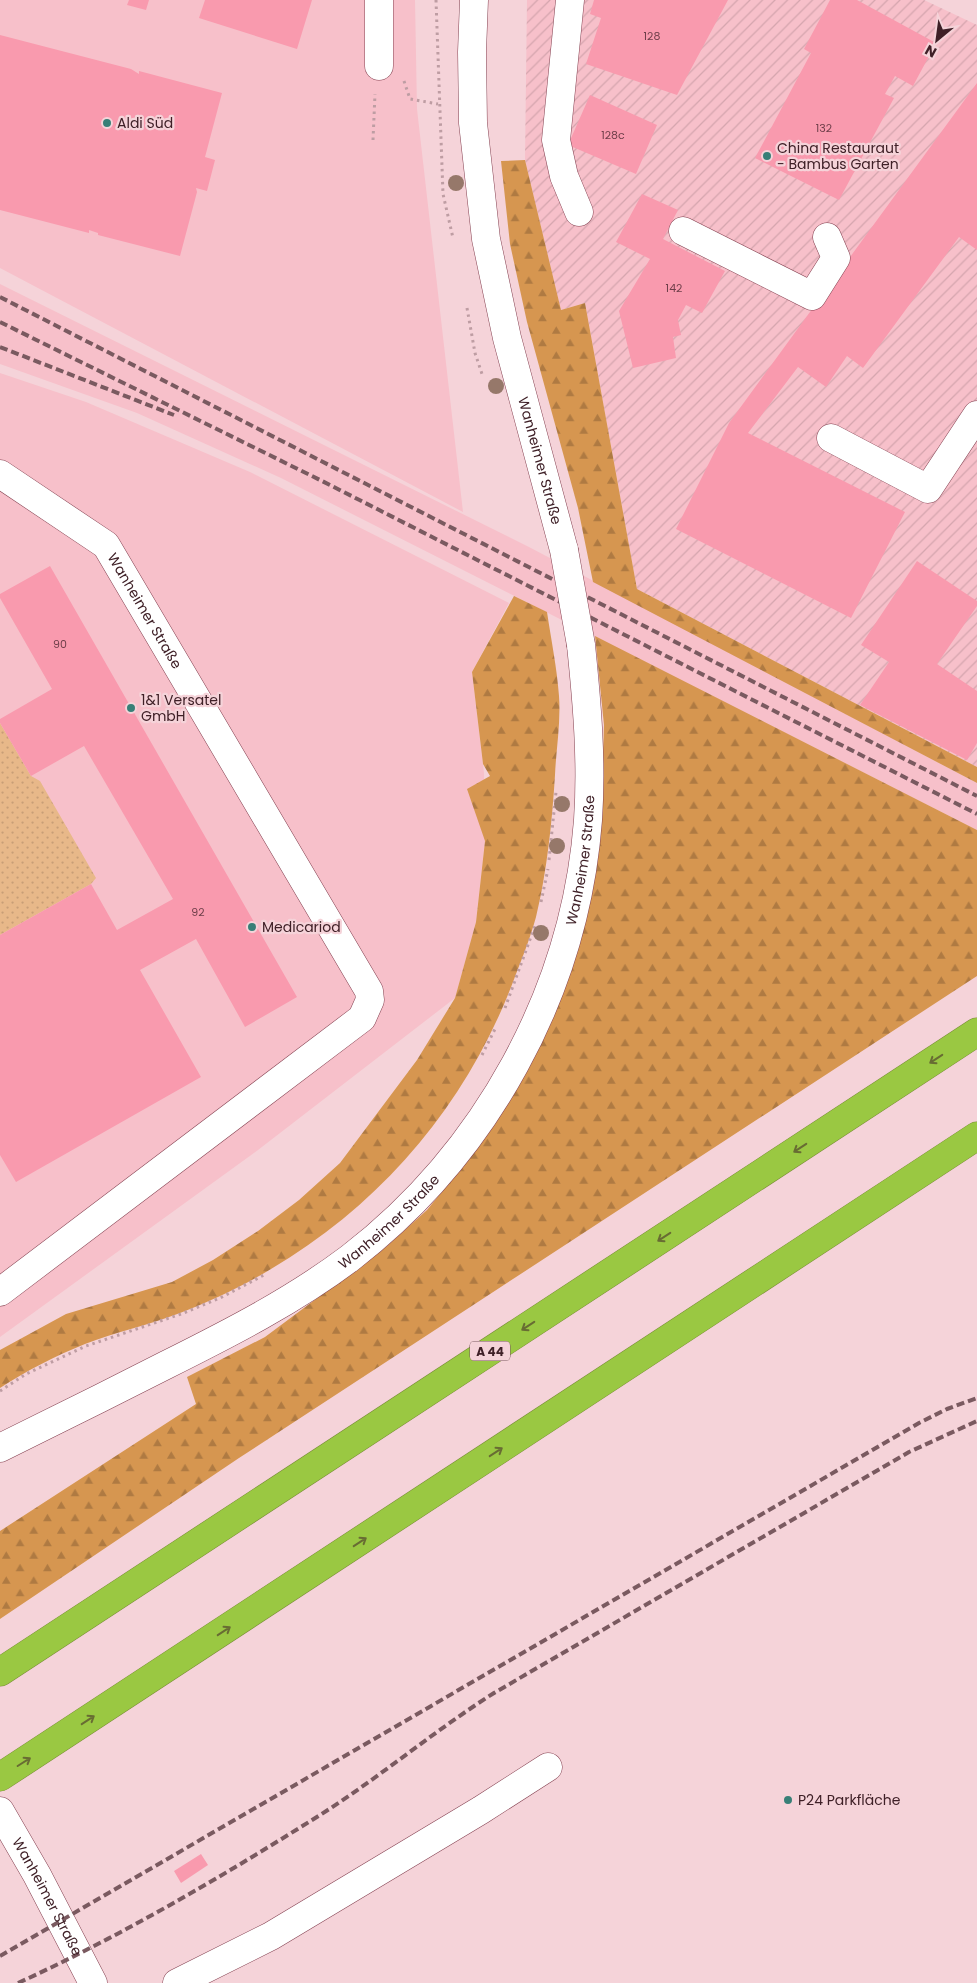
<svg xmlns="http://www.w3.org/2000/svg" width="977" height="1983" viewBox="0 0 977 1983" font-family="Poppins,sans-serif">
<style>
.built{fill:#f7c0ca}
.industrial{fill:url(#industrial-furrows)}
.grass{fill:url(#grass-dots)}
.forest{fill:url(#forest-firs)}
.building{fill:#f99aae}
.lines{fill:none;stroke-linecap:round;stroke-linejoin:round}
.minor-casing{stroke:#844050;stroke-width:29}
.highway-casing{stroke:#7a8d39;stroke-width:29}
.path{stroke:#be9da3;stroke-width:3;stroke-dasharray:2.5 4;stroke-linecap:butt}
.minor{stroke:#fff;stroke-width:28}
.highway{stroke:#9ac842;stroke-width:28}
.rail{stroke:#7a5a60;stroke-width:4;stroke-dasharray:8 4;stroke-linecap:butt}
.minor-bridge-casing{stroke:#844050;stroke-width:29;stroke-linecap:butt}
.minor-bridge{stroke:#fff;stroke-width:28}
.tree{fill:#96786a}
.oneway{stroke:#686c33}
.poi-dot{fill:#387f77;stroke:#f5d3d9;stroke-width:2}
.labels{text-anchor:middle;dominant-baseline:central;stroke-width:4.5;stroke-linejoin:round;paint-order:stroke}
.number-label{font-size:11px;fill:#6e3e49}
.shield{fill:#f5d3d9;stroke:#76565c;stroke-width:1}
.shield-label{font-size:12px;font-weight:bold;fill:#3f2027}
.poi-label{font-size:14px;fill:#3f2027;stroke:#f5d3d9;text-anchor:start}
.street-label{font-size:14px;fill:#3f2027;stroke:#f5d3d9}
</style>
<defs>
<pattern id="industrial-furrows" width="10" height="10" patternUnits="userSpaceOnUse" patternTransform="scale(1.25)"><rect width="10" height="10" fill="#f7c0ca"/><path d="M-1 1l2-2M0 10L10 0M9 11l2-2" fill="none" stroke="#d5a5ae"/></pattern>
<pattern id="grass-dots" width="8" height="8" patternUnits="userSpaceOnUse" patternTransform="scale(1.25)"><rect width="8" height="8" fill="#e8b889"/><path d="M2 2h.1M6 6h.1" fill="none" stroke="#c89e76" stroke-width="1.8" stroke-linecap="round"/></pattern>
<pattern id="forest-firs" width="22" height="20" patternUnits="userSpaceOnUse" patternTransform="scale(1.25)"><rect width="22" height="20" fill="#d69650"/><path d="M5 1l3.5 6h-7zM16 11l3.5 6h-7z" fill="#af7a42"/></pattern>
</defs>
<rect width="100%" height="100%" fill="#f5d3d9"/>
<path class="built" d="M0 0H415L417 109 463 512 0 268Z
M0 284 529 547 977 783V830L281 478 137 413 0 364Z
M0 373 86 402 250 472 509 603 472 672 484 773 485 841 476 922 455 998 258 1150 0 1337Z"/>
<path class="industrial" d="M527 0H924L977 25V767L637 589 585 303 561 310 525 160Z"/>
<path class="grass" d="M0 723 31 776 40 781 96 878 91 884 0 935Z"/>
<path class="forest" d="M525 160 561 310 585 303 637 589 977 767V783L593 582 578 508 527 322 510 244 501 161Z
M514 596 547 612C551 639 557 668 559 696 561 722 556 750 555 775 552 823 547 871 536 917 530 939 521 961 513 982 467 1103 383 1203 271 1269 243 1286 211 1301 180 1313 149 1325 116 1332 85 1344 55 1356 26 1371 0 1388V1350L66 1314 172 1282 213 1260 258 1231 299 1200 340 1163 417 1060 455 998 476 922 485 841 467 789 490 776 483 764 472 672Z
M595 636 977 830V976L239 1458 0 1619V1531L196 1404 187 1377 265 1337 387 1246 427 1210 482 1142 513 1096 535 1056 573 964 596 863 601 819 604 725Z"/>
<path class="building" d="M129 0H149L146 10 127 5Z
M205 0H312L297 49 199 18Z
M594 0H728L677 95 586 64 601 18 590 14Z
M830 0H857L936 43 913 86 895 76 885 94 894 98 839 200 755 158 811 53 804 49Z
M0 35 131 69 139 74V71L222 93 205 157 215 160 207 191 196 188 197 192 180 256 98 235V233L89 230V233L0 210Z
M977 83V250L959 237 863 368 847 356 826 387 798 367 748 433 905 512 851 618 676 529 729 423Z
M590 95 657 125 636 174 568 145Z
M642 194 678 210 663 239 725 271 702 313 686 305 678 320 681 335 673 337 676 358 633 368 619 311 650 259 616 242Z
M917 561 977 601V606L937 664 977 691V743L967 760 860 705 889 662 861 645Z
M50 566 297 997 245 1027 196 939 140 970 201 1077 16 1182 0 1155V935L91 884 117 930 173 899 84 746 31 776 0 723V719L52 689 0 598V594Z
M201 1854 208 1865 181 1883 174 1871Z"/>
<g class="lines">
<g class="minor-casing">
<g id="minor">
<path d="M379 0V66"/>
<path id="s1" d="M474 0 472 52 473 123 486 239 507 338 564 550"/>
<path d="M570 0 556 140 564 176 579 212"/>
<path d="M683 231 812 296 836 258 827 237"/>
<path d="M831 438 928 489 977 415"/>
<path id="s2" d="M0 474 106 545 369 991 370 1000 362 1018 0 1292"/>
<path id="s3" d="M0 1448C55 1421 111 1393 166 1365 230 1333 293 1301 350 1258 486 1153 575 992 588 820 592 761 587 703 581 645"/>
<path id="s4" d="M0 1811 37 1875 93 1983"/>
<path d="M177 1983 271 1936 481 1810 548 1767"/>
</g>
</g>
<g class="highway-casing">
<path id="highway" d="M0 1672 977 1032
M0 1777 977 1136"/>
</g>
<path class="path" d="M436 0 443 194 453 238
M404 81 410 99 438 104
M373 140 375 94
M467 308 475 353 483 377
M549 860 556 792
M541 902 548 869
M505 1008 536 923
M482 1055 496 1027
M0 1391 26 1374 86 1346 181 1314 220 1298 264 1275"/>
<use href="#minor" class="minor"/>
<use href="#highway" class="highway"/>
<path class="rail" d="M0 297 977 796
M0 322 322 481 977 814
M0 347 174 415
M0 1956 919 1423 947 1409 977 1398
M18 1983C123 1935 223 1876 320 1815 380 1777 434 1731 494 1693L909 1452 977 1421"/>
<g class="minor-bridge-casing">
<path id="minor-bridge" d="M564 550 581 645"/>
</g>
<use href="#minor-bridge" class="minor-bridge"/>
</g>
<g class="tree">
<circle cx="456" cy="183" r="8"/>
<circle cx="496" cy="386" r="8"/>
<circle cx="562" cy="804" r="8"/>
<circle cx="557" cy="846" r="8"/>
<circle cx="541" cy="933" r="8"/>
</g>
<defs><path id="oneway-shaft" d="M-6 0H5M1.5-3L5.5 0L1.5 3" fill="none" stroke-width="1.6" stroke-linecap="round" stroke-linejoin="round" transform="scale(1.25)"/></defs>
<g class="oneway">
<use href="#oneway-shaft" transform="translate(936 1059) rotate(147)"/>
<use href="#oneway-shaft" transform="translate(800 1148) rotate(147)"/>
<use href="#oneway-shaft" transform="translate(664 1237) rotate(147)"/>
<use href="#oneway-shaft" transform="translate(528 1326) rotate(147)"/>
<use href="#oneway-shaft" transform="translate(496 1452) rotate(-33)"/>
<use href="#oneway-shaft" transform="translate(360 1542) rotate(-33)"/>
<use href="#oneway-shaft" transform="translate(224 1631) rotate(-33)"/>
<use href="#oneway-shaft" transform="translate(88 1720) rotate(-33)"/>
<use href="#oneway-shaft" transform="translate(24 1762) rotate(-32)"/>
</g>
<g class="poi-dot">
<circle cx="107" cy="123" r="5"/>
<circle cx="767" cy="156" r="5"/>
<circle cx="131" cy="708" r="5"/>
<circle cx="252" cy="927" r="5"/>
<circle cx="788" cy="1800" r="5"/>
</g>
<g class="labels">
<g class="number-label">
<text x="652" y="36">128</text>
<text x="824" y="128">132</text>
<text x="613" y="135">128c</text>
<text x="674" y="288">142</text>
<text x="60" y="644">90</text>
<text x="198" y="912">92</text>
</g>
<rect class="shield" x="470" y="1341.5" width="40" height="19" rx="4"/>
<g class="shield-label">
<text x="490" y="1351">A 44</text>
</g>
<g class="poi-label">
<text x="117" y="123">Aldi Süd</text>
<text x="777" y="148">China Restauraut<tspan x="777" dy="16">- Bambus Garten</tspan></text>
<text x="141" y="700">1&amp;1 Versatel<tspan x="141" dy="16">GmbH</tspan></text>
<text x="262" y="927">Medicariod</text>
<text x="798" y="1800">P24 Parkfläche</text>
</g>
<g class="street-label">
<text stroke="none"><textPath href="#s1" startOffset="468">Wanheimer Straße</textPath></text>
<text stroke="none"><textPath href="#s2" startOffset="204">Wanheimer Straße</textPath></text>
<text stroke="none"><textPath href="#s3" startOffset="871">Wanheimer Straße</textPath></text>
<text stroke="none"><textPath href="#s3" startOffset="452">Wanheimer Straße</textPath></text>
<text stroke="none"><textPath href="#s4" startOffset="98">Wanheimer Straße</textPath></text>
</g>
</g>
<g transform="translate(937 40) rotate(209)" stroke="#f5d3d9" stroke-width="4" paint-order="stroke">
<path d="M0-4L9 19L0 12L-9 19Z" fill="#3f2027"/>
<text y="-8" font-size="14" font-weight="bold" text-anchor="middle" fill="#3f2027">N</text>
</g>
</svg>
